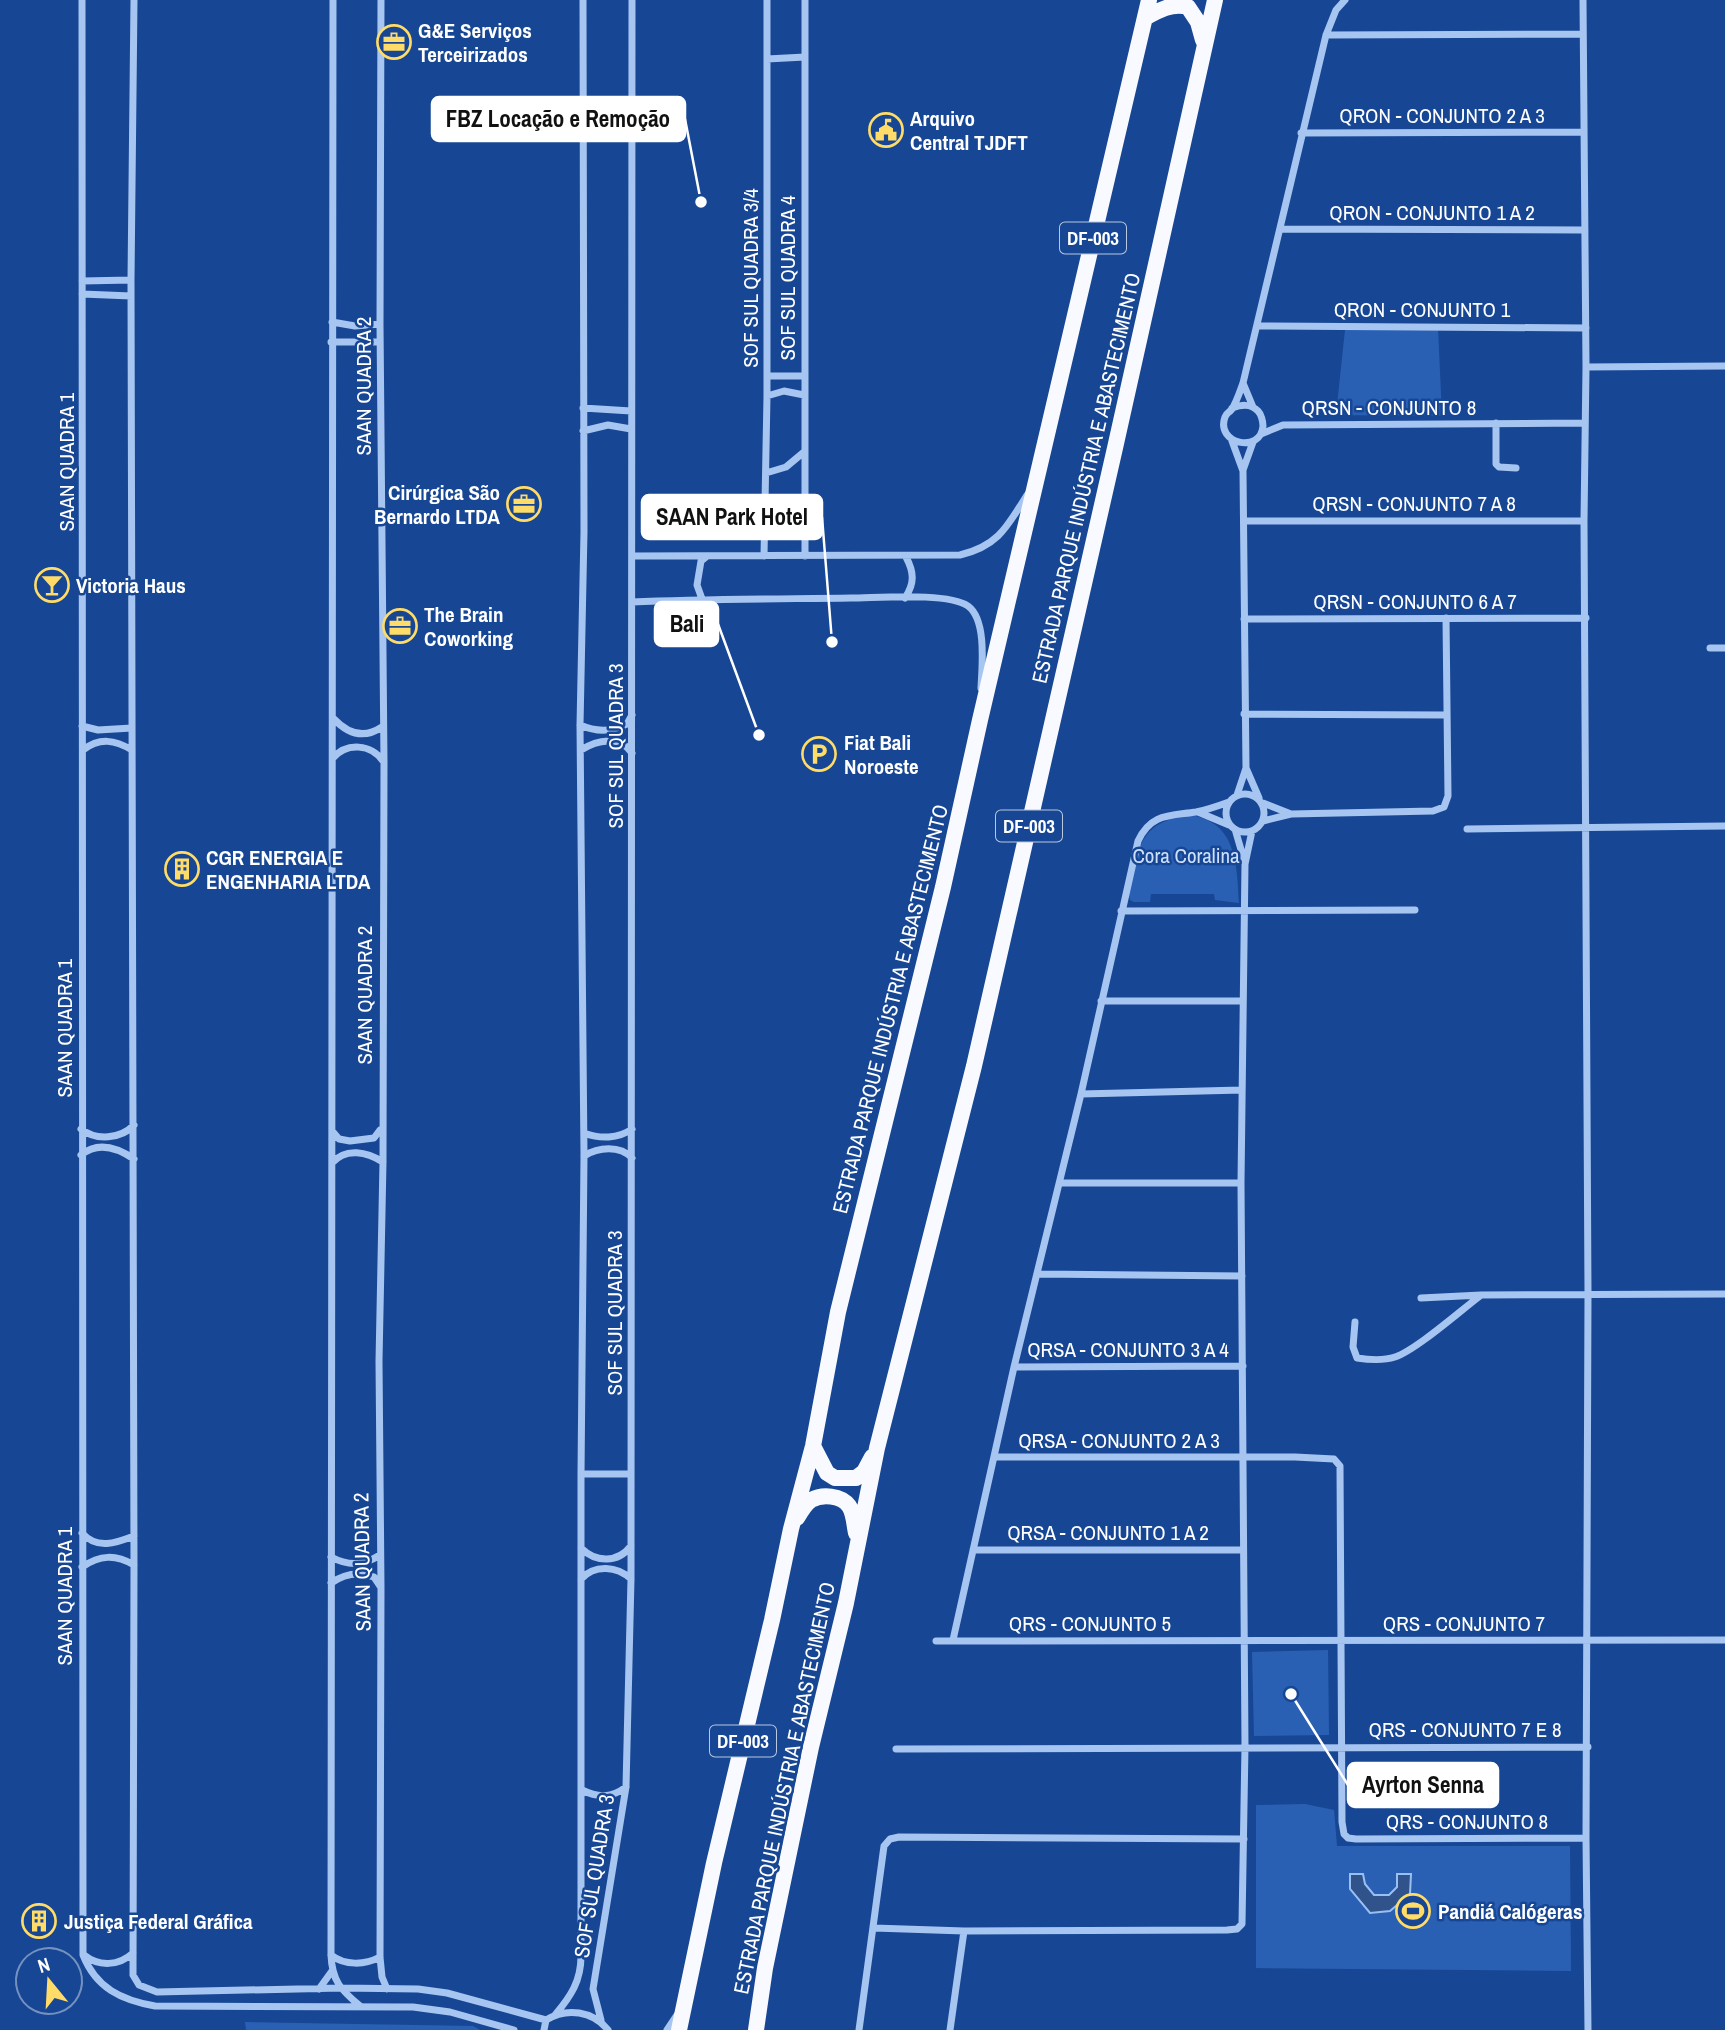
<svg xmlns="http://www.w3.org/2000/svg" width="1725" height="2030" viewBox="0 0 1725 2030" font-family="'Archivo Narrow',sans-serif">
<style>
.green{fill:#2a60b3}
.water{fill:#30538c;stroke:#9abff3;stroke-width:2}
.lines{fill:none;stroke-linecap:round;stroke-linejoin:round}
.minor{stroke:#a7c5f1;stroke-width:7}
.trunk{stroke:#f8faff;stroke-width:16}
.labels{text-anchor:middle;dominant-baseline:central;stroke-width:5;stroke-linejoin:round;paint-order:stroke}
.shield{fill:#174794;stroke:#b9c8df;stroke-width:2}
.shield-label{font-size:19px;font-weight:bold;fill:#fff}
.poi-label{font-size:21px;font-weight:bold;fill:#fff;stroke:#174794;text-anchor:start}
.street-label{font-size:21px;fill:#fff;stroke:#174794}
.park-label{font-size:21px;fill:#cee1fc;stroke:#174794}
.leader{fill:none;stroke:#fff;stroke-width:2.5}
.callout-dot{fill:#fff;stroke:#174794;stroke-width:2.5}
.callout{fill:#fff;stroke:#fff;stroke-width:2.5}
.callout-label{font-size:23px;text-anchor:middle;font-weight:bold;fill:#111}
</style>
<rect width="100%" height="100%" fill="#174794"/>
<path class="green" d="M1438 328 1442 416 1336 415 1345 330Z
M1190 815C1237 822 1237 865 1239 903L1215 900 1214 894H1151L1150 902H1134L1130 900 1129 895C1138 850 1137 822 1190 815Z
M1328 1650 1329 1735 1254 1736 1252 1652Z
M1305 1804 1334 1810 1337 1846H1570L1571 1971 1256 1968V1805Z
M245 2022 473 2026 480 2030H246Z"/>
<path class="water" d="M1363 1874 1365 1884 1374 1895H1389L1397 1887V1874H1411L1410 1894 1390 1911 1370 1913 1350 1889V1874Z"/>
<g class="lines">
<path class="minor" d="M82 0 83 1955C96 1988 121 2000 155 2006L413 2007 450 2012 514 2030
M134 0 131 280 134 1565 133 1975 139 1985 157 1992 341 1988 418 1989 447 1993 546 2020
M333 0 331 1955C332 1981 341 1990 360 2006
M381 0 380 324 384 762 383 1162 379 1361 381 1587 380 1957 382 1977 387 1989
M805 0V556
M1583 0 1586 367 1584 521 1588 1294 1586 1838 1588 2030
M1326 35 1583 34
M767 59 805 57
M1301 133 1583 132
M1280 229 1585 230
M82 281 131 280
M82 294 131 296
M332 322 355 326 380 324
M1257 326 1586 328
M331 342H380
M1586 367 1725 366
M767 376H804
M1243 383 1253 407
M767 396 784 391 804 395
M583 408 631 411
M1232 408C1241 405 1250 403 1258 411 1261 414 1263 421 1263 426 1261 454 1215 444 1225 417 1228 411 1228 414 1232 409 1237 401 1240 391 1243 383L1326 35 1336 10 1345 0
M1496 423V464L1499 467 1516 468
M583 431 608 425 631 429
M1261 434 1283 425 1584 423
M1232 441 1243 471 1246 768
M1243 470 1253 442
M766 473 786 467 804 452
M1244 521H1584
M632 556 960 555C998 546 1007 527 1027 495
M764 556 767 396V0
M905 598C915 583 914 572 906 557
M702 599 697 585 701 561 706 557
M632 602C705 599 778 599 851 598 877 598 948 592 968 606 987 620 982 666 981 688
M1244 619 1586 618
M1710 648H1725
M1244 714 1446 715
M334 719C348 734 364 739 382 727
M580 725C596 732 612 732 627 724L632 715
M82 726 98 730 132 728
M83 750C100 737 115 740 132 750
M581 750C597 740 620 735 632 753
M333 758C347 742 371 744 383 761
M1226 813a19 19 0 1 1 38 0a19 19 0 1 1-38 0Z
M1237 795 1246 768 1259 798
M1263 803 1291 814
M1198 812 1229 825
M1263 821 1291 814 1433 811 1444 807 1448 796 1446 618
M1235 829 1244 860
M1467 829 1725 826
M1121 911 1415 910
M1101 1001H1243
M1081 1094 1242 1090
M81 1129C96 1141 121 1139 134 1125
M333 1132 339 1139 350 1141 374 1138 380 1130
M584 1133C600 1139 618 1139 632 1129
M81 1155C98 1141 118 1148 134 1159
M584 1156C598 1147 620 1145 632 1158
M332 1163C346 1147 367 1152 383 1162
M1060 1183H1241
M1038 1274 1242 1276
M1421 1298 1481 1295 1725 1294
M1355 1322 1353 1347 1357 1358C1370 1360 1383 1361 1395 1357 1416 1350 1460 1311 1480 1296
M1014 1367 1243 1366
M995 1457H1295L1334 1459 1340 1466 1342 1822 1344 1834 1348 1838 1356 1839 1586 1838
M581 1474H631
M82 1533C97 1550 116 1543 134 1536
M581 1548C596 1563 618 1563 631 1546
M973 1550H1243
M331 1557C348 1566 363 1566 380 1555
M82 1567C100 1555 115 1554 134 1565
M581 1579C595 1564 617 1566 631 1579
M331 1583C344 1574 358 1571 374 1577L380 1586
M953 1640 1014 1367 1081 1094 1138 841C1151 813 1170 816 1196 812 1207 810 1218 806 1229 802
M936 1641 1725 1640
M896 1749 1588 1747
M582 1790C598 1798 612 1798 626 1787
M874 1928 964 1931 1227 1930 1237 1929 1242 1924 1245 1746 1241 1183 1245 864 1252 831
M84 1955C99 1967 119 1966 133 1953
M331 1955C345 1966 365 1965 380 1957
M319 1989 332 1971
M555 2015C571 1996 581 1981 581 1956V1474L584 1156 580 725 584 532 583 0
M601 2020 593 1989 626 1787 631 1579 632 0
M544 2030 546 2020C567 2007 593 2011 608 2030
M667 2030 677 2015
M859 2030 884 1846 890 1839 899 1837 1244 1839
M950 2030 964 1931"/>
<path class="trunk" d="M1145 18C1159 10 1172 3 1188 7L1198 22 1203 40
M813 1446 827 1473 835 1478H856L864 1472 872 1457
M797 1518C801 1511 805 1504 811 1500 822 1494 841 1495 849 1506 854 1513 854 1524 856 1533
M679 2030 714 1863 772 1620 791 1529 813 1446 838 1312 943 887 980 720 1149 0
M756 2030 765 1968 811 1747 846 1603 877 1448 974 1066 1115 448 1215 0"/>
</g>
<defs>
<g id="office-ring" transform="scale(1.75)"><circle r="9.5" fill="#174794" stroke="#ffdb67" stroke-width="1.5"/><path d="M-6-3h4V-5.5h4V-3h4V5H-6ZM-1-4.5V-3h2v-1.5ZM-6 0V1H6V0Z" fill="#ffdb67"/></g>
<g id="civic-ring" transform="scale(1.75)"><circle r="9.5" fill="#174794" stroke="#ffdb67" stroke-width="1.5"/><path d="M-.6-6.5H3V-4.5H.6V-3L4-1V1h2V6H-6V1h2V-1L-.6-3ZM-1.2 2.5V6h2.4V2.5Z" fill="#ffdb67"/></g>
<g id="bar-ring" transform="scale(1.75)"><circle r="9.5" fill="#174794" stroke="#ffdb67" stroke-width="1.5"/><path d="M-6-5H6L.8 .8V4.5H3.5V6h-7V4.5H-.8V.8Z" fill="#ffdb67"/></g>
<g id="parking-ring" transform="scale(1.75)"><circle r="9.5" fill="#174794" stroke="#ffdb67" stroke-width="1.5"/><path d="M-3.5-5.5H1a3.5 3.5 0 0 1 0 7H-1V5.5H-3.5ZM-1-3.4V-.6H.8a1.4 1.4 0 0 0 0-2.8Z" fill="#ffdb67"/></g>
<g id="building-ring" transform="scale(1.75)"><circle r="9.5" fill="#174794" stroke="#ffdb67" stroke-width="1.5"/><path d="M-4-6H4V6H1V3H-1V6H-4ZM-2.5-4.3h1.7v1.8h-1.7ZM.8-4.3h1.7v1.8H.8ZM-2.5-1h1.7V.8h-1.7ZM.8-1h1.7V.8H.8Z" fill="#ffdb67"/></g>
<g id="stadium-ring" transform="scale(1.75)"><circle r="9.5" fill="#174794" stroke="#ffdb67" stroke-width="1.5"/><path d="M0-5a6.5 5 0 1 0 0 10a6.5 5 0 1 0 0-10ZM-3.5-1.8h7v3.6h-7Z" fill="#ffdb67"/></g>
</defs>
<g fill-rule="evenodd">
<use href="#office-ring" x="394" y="42"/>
<use href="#civic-ring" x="886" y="130"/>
<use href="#office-ring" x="524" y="504"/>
<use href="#bar-ring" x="52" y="585"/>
<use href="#office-ring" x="400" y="626"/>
<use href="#parking-ring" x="819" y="754"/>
<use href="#building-ring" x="182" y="869"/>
<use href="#stadium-ring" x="1413" y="1911"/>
<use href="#building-ring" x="39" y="1921"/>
</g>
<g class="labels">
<g class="shield">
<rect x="1060" y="222.5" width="66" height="31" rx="5"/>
<rect x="996" y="810.5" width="66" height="31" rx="5"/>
<rect x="710" y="1725.5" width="66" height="31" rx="5"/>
</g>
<g class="shield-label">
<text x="1093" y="238">DF-003</text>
<text x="1029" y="826">DF-003</text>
<text x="743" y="1741">DF-003</text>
</g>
<g class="poi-label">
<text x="418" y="30">G&amp;E Serviços<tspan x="418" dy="24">Terceirizados</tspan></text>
<text x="910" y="118">Arquivo<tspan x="910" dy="24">Central TJDFT</tspan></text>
<text x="500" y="492" text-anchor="end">Cirúrgica São<tspan x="500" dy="24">Bernardo LTDA</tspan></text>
<text x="76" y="585">Victoria Haus</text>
<text x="424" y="614">The Brain<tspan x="424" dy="24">Coworking</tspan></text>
<text x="844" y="742">Fiat Bali<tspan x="844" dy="24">Noroeste</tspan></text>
<text x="206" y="857">CGR ENERGIA E<tspan x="206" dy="24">ENGENHARIA LTDA</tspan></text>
<text x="1438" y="1911">Pandiá Calógeras</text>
<text x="64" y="1921">Justiça Federal Gráfica</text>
</g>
<g class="street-label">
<text x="1442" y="115">QRON - CONJUNTO 2 A 3</text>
<text x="1432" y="212">QRON - CONJUNTO 1 A 2</text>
<text transform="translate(750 278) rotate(-90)">SOF SUL QUADRA 3/4</text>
<text transform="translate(787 278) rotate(-90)">SOF SUL QUADRA 4</text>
<text x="1422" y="309">QRON - CONJUNTO 1</text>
<text transform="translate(363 386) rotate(-90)">SAAN QUADRA 2</text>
<text x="1389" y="407">QRSN - CONJUNTO 8</text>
<text transform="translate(66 462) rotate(-90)">SAAN QUADRA 1</text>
<text transform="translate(1086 478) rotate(-77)">ESTRADA PARQUE INDÚSTRIA E ABASTECIMENTO</text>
<text x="1414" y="503">QRSN - CONJUNTO 7 A 8</text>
<text x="1415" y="601">QRSN - CONJUNTO 6 A 7</text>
<text transform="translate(615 746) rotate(-90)">SOF SUL QUADRA 3</text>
<text transform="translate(364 995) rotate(-90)">SAAN QUADRA 2</text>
<text transform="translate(890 1009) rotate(-76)">ESTRADA PARQUE INDÚSTRIA E ABASTECIMENTO</text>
<text transform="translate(64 1028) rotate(-90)">SAAN QUADRA 1</text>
<text transform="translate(614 1313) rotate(-90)">SOF SUL QUADRA 3</text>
<text x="1128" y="1349">QRSA - CONJUNTO 3 A 4</text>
<text x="1119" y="1440">QRSA - CONJUNTO 2 A 3</text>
<text x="1108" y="1532">QRSA - CONJUNTO 1 A 2</text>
<text transform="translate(362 1562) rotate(-91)">SAAN QUADRA 2</text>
<text transform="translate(64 1596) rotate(-90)">SAAN QUADRA 1</text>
<text x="1090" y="1623">QRS - CONJUNTO 5</text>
<text x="1464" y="1623">QRS - CONJUNTO 7</text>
<text x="1465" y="1729">QRS - CONJUNTO 7 E 8</text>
<text transform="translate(784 1788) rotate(-78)">ESTRADA PARQUE INDÚSTRIA E ABASTECIMENTO</text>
<text x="1467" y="1821">QRS - CONJUNTO 8</text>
<text transform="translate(594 1876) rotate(-81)">SOF SUL QUADRA 3</text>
</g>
<g class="park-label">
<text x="1186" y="855">Cora Coralina</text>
</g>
</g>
<path class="leader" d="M701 202L685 119M832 642L822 517M759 735L718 624M1291 1694L1348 1785"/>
<g class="callout-dot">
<circle cx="701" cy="202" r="7"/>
<circle cx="832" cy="642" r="7"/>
<circle cx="759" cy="735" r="7"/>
<circle cx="1291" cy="1694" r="7"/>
</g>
<g class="callout">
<rect x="432" y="97" width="253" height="44" rx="7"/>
<rect x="642" y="495" width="180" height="44" rx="7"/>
<rect x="655" y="602" width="63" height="44" rx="7"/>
<rect x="1348" y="1763" width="150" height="44" rx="7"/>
</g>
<g class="callout-label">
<text x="558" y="127">FBZ Locação e Remoção</text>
<text x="732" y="525">SAAN Park Hotel</text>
<text x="687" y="632">Bali</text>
<text x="1423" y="1793">Ayrton Senna</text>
</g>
<g transform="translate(49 1981) rotate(342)"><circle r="33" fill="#174794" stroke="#7491bf" stroke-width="2"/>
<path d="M0-5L12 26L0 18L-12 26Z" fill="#ffdb67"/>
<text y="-10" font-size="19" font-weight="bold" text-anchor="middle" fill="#ffffff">N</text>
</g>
</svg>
